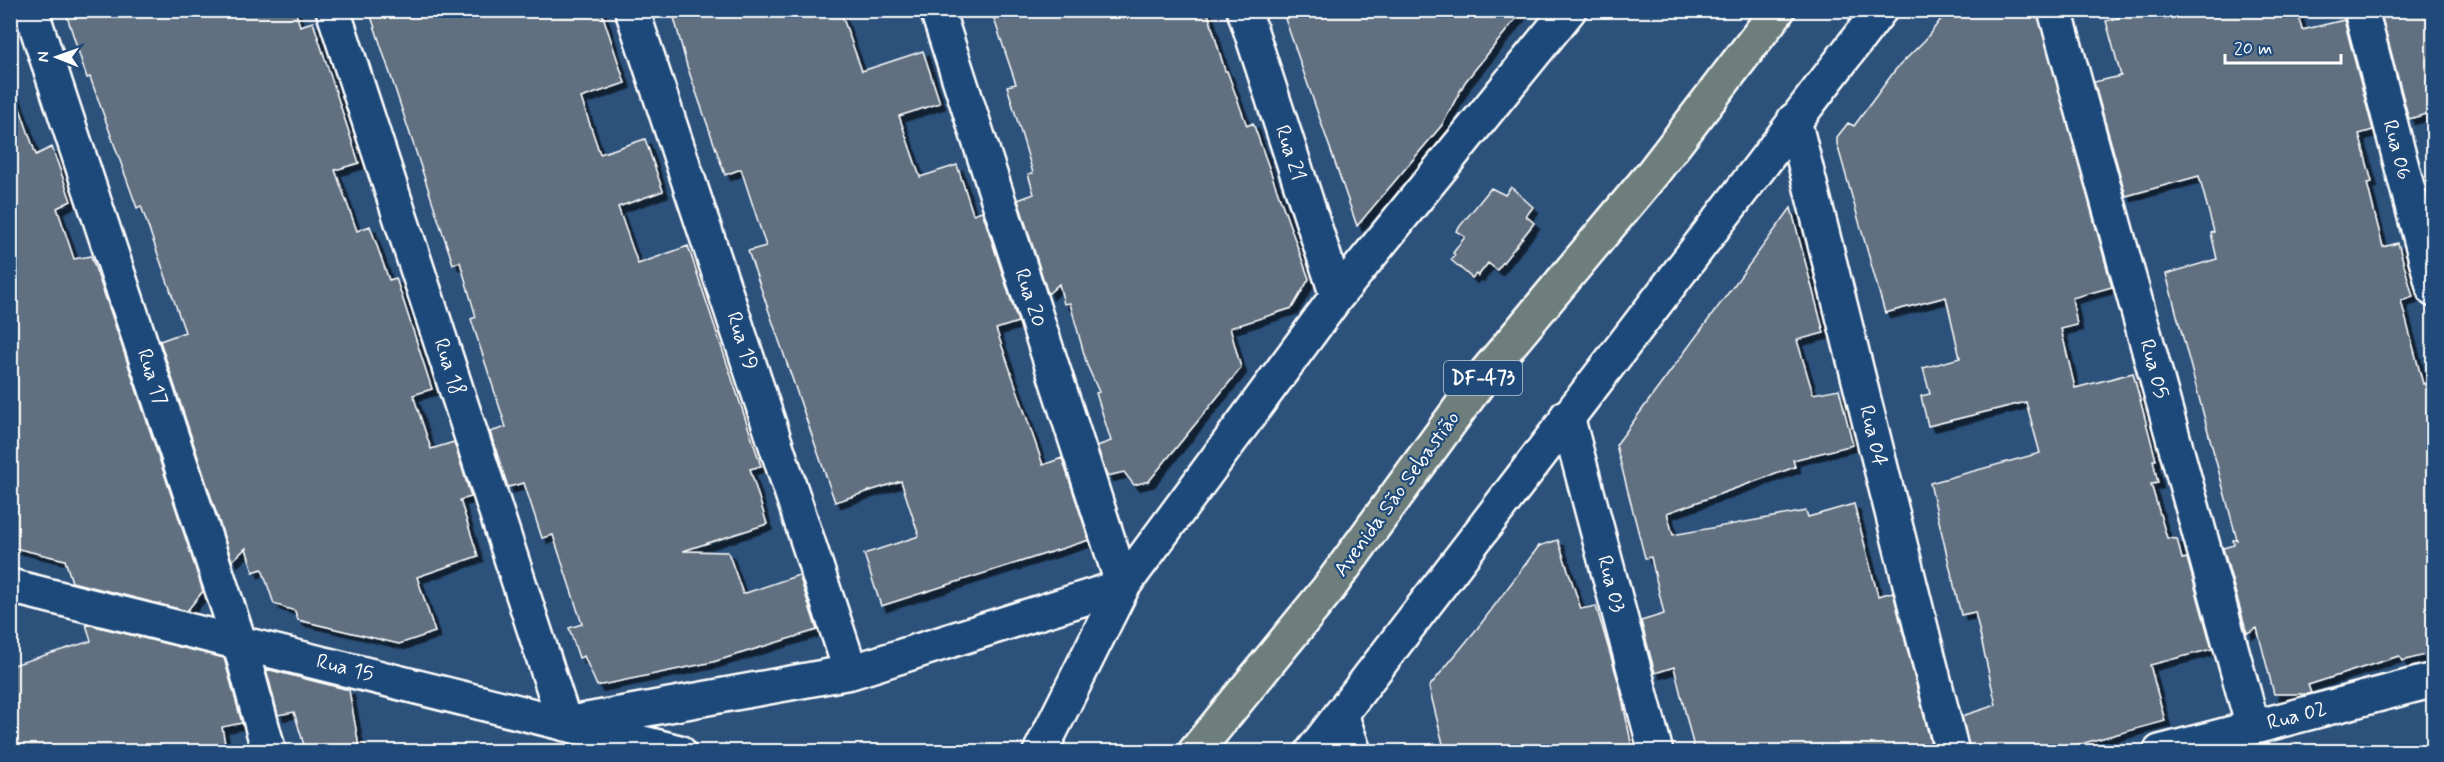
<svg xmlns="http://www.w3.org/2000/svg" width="2444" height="762" viewBox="0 0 2444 762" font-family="Mynerve,sans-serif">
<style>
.building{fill:#606f80;stroke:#fff;stroke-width:1.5;filter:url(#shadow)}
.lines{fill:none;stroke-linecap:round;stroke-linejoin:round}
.minor-casing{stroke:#fff;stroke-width:38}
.primary-casing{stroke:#fff;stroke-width:38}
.minor{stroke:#1f4a7a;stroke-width:33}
.primary{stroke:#6d7e7c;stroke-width:33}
.labels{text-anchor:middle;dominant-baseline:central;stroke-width:4.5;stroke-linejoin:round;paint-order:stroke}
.shield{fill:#1f4a7a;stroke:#bcc9d7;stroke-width:1.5}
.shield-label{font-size:20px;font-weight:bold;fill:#fff}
.street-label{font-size:21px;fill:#fff;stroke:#1f4a7a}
</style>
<defs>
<filter id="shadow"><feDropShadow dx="5.5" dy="5.5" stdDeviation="0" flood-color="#0009"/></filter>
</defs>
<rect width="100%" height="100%" fill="#2c517b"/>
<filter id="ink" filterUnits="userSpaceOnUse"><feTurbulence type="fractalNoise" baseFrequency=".0167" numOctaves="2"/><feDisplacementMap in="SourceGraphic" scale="12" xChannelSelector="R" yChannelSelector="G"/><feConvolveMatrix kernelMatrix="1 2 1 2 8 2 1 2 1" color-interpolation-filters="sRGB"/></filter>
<g filter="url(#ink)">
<path class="building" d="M65 10H295L300 26 313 22 359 163 335 170 357 231 370 226 389 280 396 278 432 389 413 395 431 449 454 442 471 497 460 500 478 556 417 577 435 632 399 644 298 620 295 611 274 604 262 569 253 572 246 548 232 561 160 341 185 332 141 206 137 208 90 77 87 78Z
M369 10H601L625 83 581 98 600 154 645 139 663 191 618 207 638 264 688 246 761 466 750 469 767 524 683 551 728 552 743 594 799 575 817 630 713 662 597 686 584 656 579 658 569 628 582 624 553 535 542 538 524 483 508 487 490 432 506 427 471 319 476 317 460 262 453 264Z
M672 10H840L862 71 923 51 940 103 899 116 920 177 957 165 973 214 982 211 1018 322 996 329 1043 465 1062 458 1089 540 881 606 864 554 919 536 901 481 835 502 748 251 766 246 741 169 725 175 687 66Z
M991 10H1207L1225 71H1227L1247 126 1253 123 1309 279 1292 308 1230 328 1241 368 1149 481 1134 485 1124 472 1107 476 1097 446 1111 441 1096 393 1099 392 1087 365 1070 303 1064 304 1059 284 1048 294 1018 200 1034 194 1028 174 1033 173 1007 86 1016 84Z
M1282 10H1523L1465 82 1442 125 1357 226Z
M1948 10H2037L2112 287 2072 298 2077 325 2061 329 2075 388 2133 373 2156 460H2153L2158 483 2151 484 2167 538 2177 539 2182 559 2187 558 2212 649 2150 665 2165 721 2051 752H1970L1962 716 1996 705 1975 612 1961 615 1930 483 2040 453 2026 402 1928 426 1921 396 1930 394 1923 368 1960 358 1946 297 1885 313 1837 144V137L1848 123 1854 126 1896 69 1925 40Z
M2117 10H2297L2302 30 2344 20 2373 130 2359 134 2372 182 2367 183 2383 247 2398 243 2413 297 2401 301 2423 384 2433 381V653L2402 661 2399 656 2308 685 2311 693 2307 694H2274L2257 628 2247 633 2223 548 2234 545 2233 540H2237L2166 274 2217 259 2211 233 2214 232 2199 176 2126 196 2094 82 2121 76 2106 21 2119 18Z
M2408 10H2433V112L2409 119 2381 14Z
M15 94 36 155 52 147 71 201 57 208 74 259 91 256 111 313 203 591 187 611 72 582 65 560 10 547V95Z
M1511 187 1533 207 1526 216 1534 223 1497 270 1488 263 1478 276 1476 274 1472 278 1451 260 1455 255 1453 253 1465 237 1456 231 1491 188 1505 195Z
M1791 208 1824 333 1797 340 1813 394 1839 389 1853 445 1793 460 1795 467 1667 513 1673 535 1806 511 1808 517 1854 504 1878 596 1893 592 1933 752H1695L1674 667 1655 673 1641 621 1664 614 1651 557 1645 558 1616 445Z
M1558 540 1581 609 1596 606 1619 684 1633 752H1445L1429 687 1480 625 1539 546Z
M86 624 224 658 242 723 222 727 225 744 180 752H10V666L91 641Z
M266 669 349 690 360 752H306L294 712 278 715Z"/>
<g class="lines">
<g class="minor-casing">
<path id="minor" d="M31 10 239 641 269 752
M333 10 565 724
M632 10 851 672
M937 10 1123 586
M1244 10 1337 296
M2055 10 2253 727
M2361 10 2434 290
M1794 120 1952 752
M1567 416 1656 752
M10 586 679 752
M1341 714 1354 752
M576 722 851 672 1123 586
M1040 752 1123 586 1337 296 1569 10
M1312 752 1880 10
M2160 752 2434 680"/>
</g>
<g class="primary-casing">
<path id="primary" d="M1195 752 1328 589 1485 374 1652 174 1778 10"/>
</g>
<use href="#minor" class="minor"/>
<use href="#primary" class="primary"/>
</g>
</g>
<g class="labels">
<rect class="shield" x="1444" y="361" width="78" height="34" rx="4.5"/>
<g class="shield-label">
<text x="1483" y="378">DF-473</text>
</g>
<g class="street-label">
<text transform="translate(2397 150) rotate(75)">Rua 06</text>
<text transform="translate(1290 153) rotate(72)">Rua 21</text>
<text transform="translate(1030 298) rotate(72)">Rua 20</text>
<text transform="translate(742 341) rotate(72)">Rua 19</text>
<text transform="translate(449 367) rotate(72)">Rua 18</text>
<text transform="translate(2154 369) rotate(75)">Rua 05</text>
<text transform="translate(152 377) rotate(72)">Rua 17</text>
<text transform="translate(1873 436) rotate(76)">Rua 04</text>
<text transform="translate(1397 494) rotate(-54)">Avenida São Sebastião</text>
<text transform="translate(1611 584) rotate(75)">Rua 03</text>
<text transform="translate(345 668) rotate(14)">Rua 15</text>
<text transform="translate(2297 716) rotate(-15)">Rua 02</text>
</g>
</g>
<rect width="2444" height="762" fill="none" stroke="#1f4a7a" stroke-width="36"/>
<rect x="18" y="18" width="2408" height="726" fill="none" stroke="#fff" stroke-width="2" filter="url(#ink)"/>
<g transform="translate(57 57) rotate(271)" stroke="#1f4a7a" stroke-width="4.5" paint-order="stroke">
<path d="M0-4.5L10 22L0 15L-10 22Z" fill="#ffffff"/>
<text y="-9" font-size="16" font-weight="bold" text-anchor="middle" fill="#ffffff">N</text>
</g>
<path d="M2225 54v9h116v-9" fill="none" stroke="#ffffff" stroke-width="3"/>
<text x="2234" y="54" font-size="18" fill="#ffffff" stroke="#1f4a7a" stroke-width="4.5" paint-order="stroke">20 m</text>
</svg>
